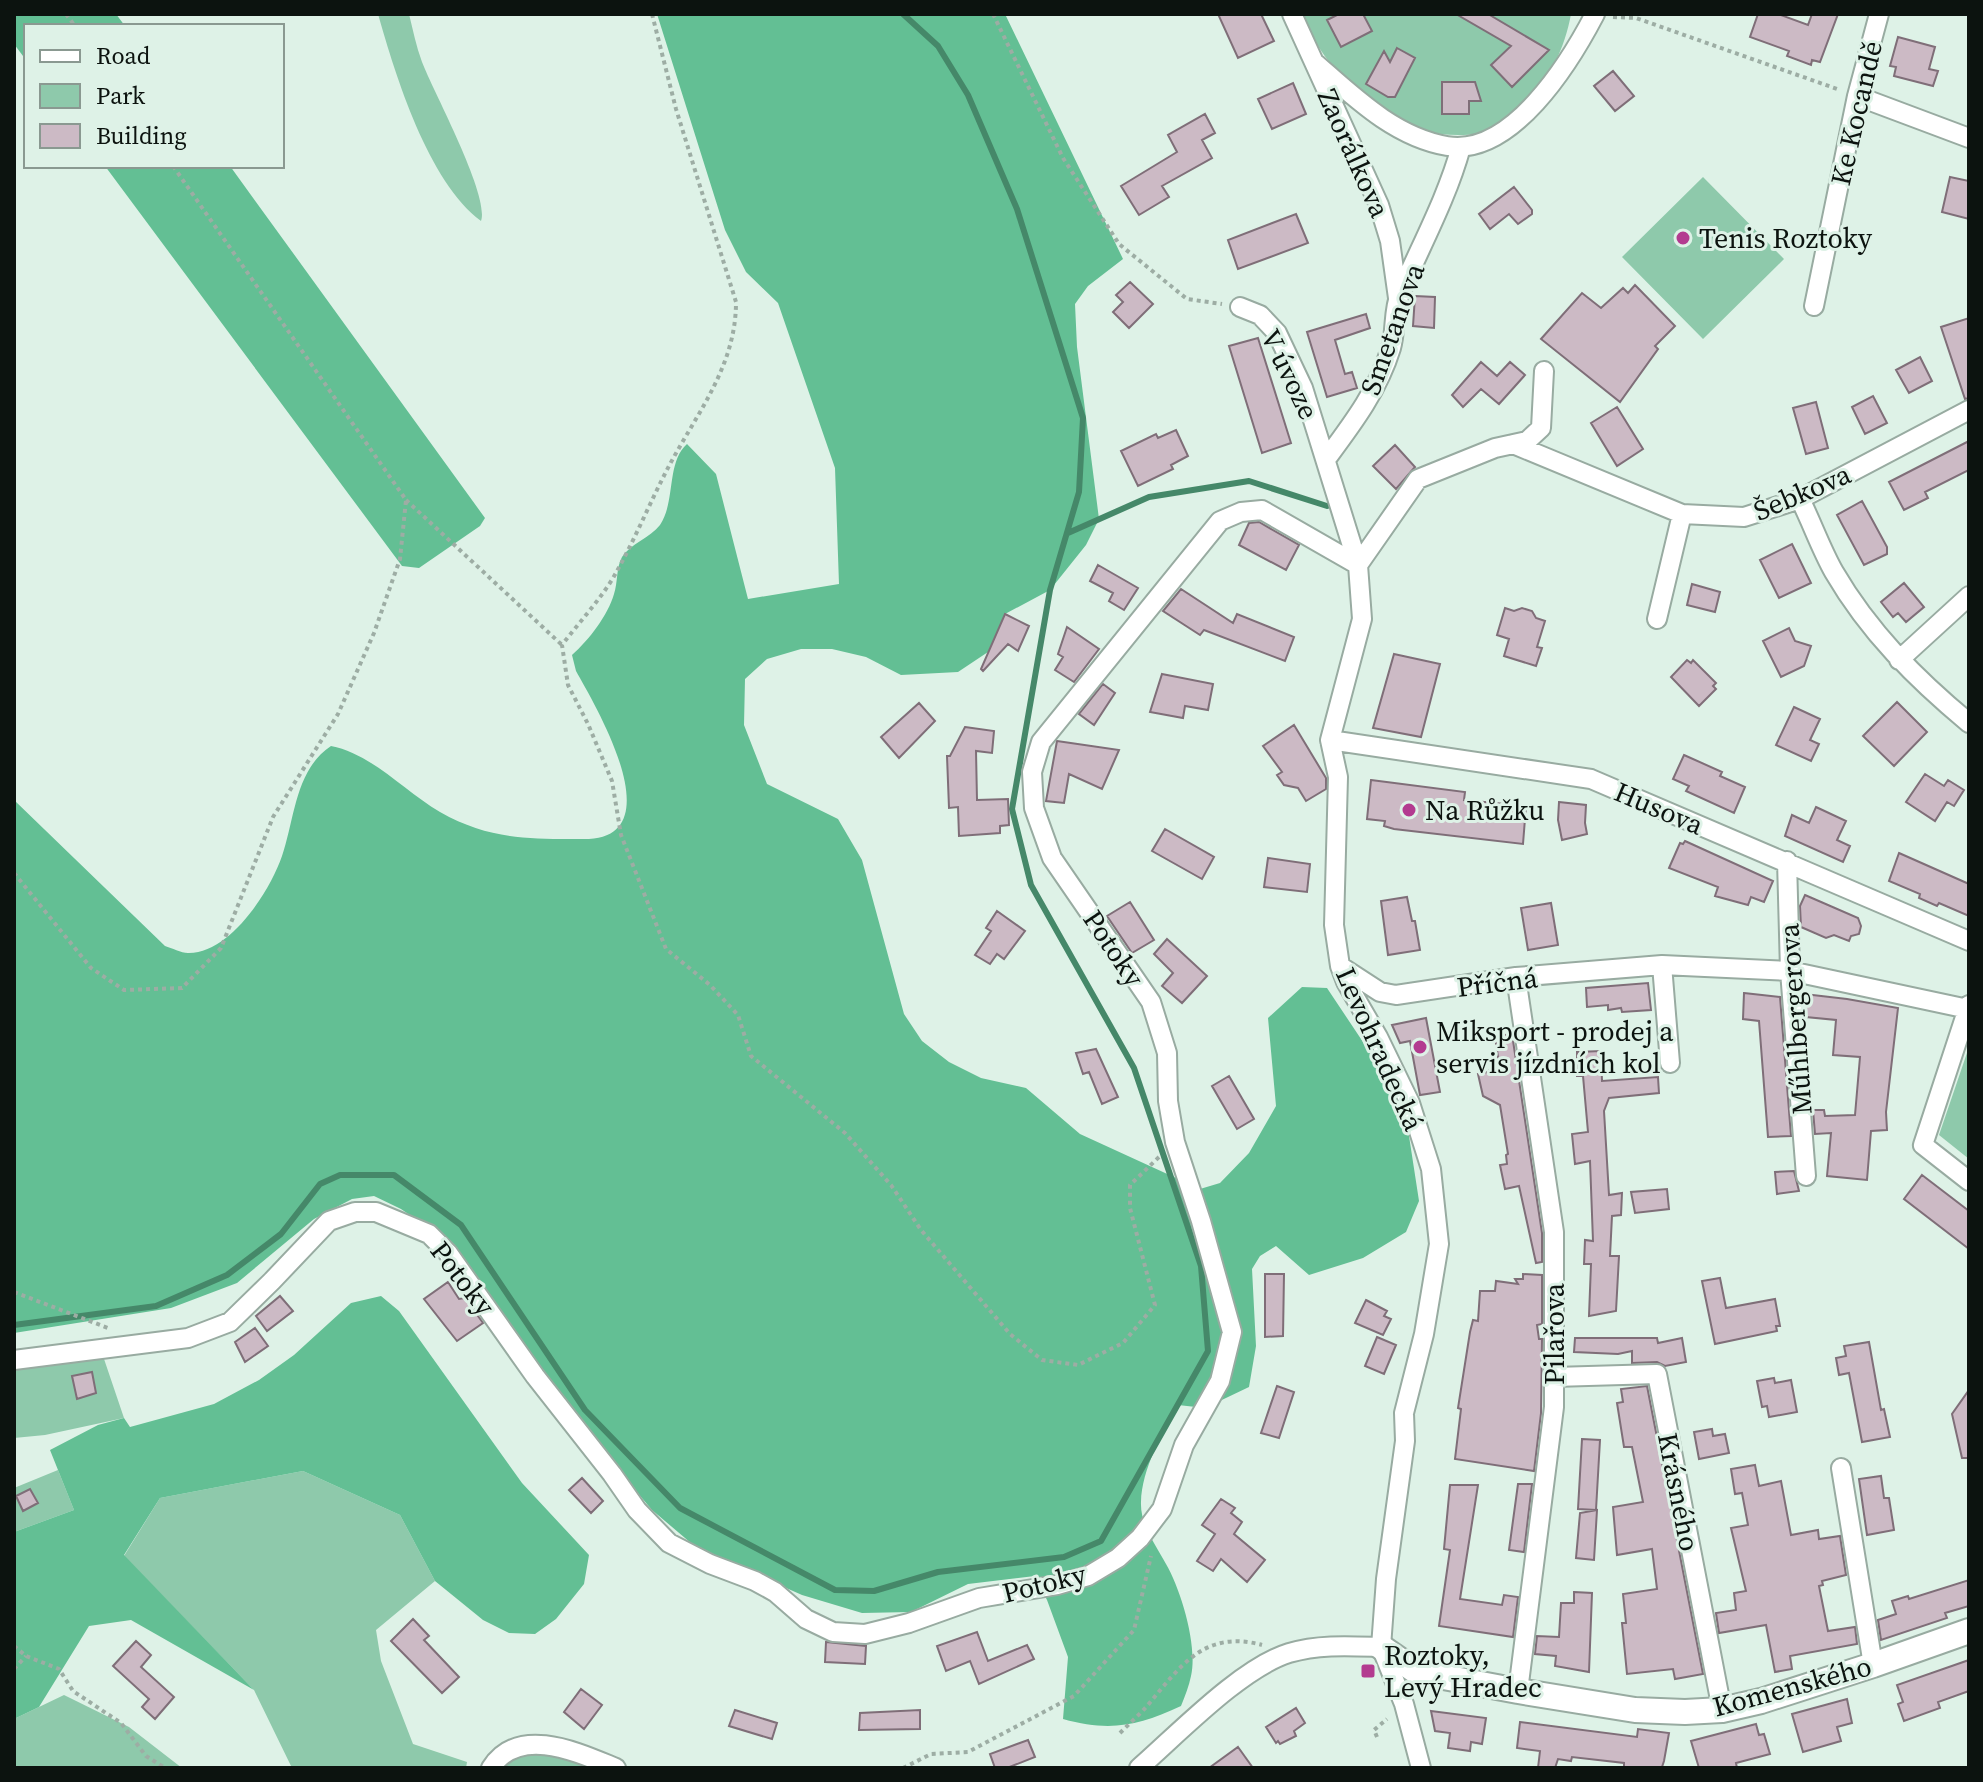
<svg xmlns="http://www.w3.org/2000/svg" width="1983" height="1782" viewBox="0 0 1983 1782" font-family="'Source Serif 4',serif">
<style>
.green{fill:#8ec9ab}
.forest{fill:#63bf94}
.lines{fill:none;stroke-linecap:round;stroke-linejoin:round}
.stream{stroke:#458869;stroke-width:6}
.building{fill:#ccbac5;stroke:#7f6e78;stroke-width:2}
.street-casing{stroke:#98aba1;stroke-width:22}
.secondary-casing{stroke:#98aba1;stroke-width:28}
.path{stroke:#9dada4;stroke-width:4;stroke-dasharray:4 4;stroke-linecap:butt}
.street{stroke:#fff;stroke-width:18}
.secondary{stroke:#fff;stroke-width:24}
.poi-dot{fill:#b33b90;stroke:#def2e7;stroke-width:3}
.labels{text-anchor:middle;dominant-baseline:central;stroke-width:6;stroke-linejoin:round;paint-order:stroke}
.street-label{font-size:28px;fill:#0c130f;stroke:#def2e7}
.poi-label{font-size:28px;fill:#0c130f;stroke:#def2e7;text-anchor:start}
</style>
<rect width="100%" height="100%" fill="#def2e7"/>
<path class="green" d="M378 14H409C413 30 416 46 422 62 434 93 490 196 481 221 428 181 396 77 378 14Z
M1301 14H1571C1563 59 1536 107 1494 128 1467 142 1419 133 1392 121 1373 113 1334 70 1322 52 1314 41 1308 26 1301 14Z
M1703 177 1784 259 1703 339 1622 257Z
M1969 1047V1159L1939 1135Z
M103 1356 124 1418 45 1435 14 1438V1364Z
M58 1470 74 1510 14 1532V1488Z
M303 1471 400 1515 435 1581 376 1630 381 1661 413 1744 467 1762 466 1768H292L254 1690 124 1556 160 1498Z
M64 1695 129 1727 182 1768H14V1719Z
M555 1754 601 1768H504C516 1753 537 1754 555 1754Z"/>
<path class="forest" d="M14 14H116L125 26H26V60L14 44Z
M657 14H1005L1123 259 1088 286 1075 304 1077 347 1099 519 1086 545 1050 590 1005 614 988 652 958 672 901 675 866 657 832 649H801L767 659 745 679 744 725 767 784 838 819 862 860 904 1014 922 1041 949 1062 981 1078 1026 1088 1080 1134 1200 1189 1220 1183 1249 1153 1276 1106 1268 1018 1302 987 1327 988 1387 1078 1409 1136 1419 1201 1406 1232 1363 1258 1309 1275 1276 1246 1260 1256 1252 1269 1256 1346 1249 1387 1205 1408 1178 1405C1162 1433 1142 1469 1141 1502 1140 1525 1156 1545 1166 1564 1181 1590 1198 1646 1191 1676 1189 1686 1185 1696 1181 1706 1138 1726 1110 1732 1063 1719L1068 1657 1047 1600 1035 1576 968 1584 911 1612 862 1613 802 1595 698 1549 652 1510 588 1434 433 1231 401 1209 374 1196 352 1199 314 1219 237 1283 171 1308 14 1333V800L165 946C172 948 181 953 188 953 230 954 270 891 282 856 295 818 295 770 331 746 372 754 404 791 440 812 491 841 533 839 589 839 672 834 595 705 576 671L572 655C589 640 608 615 614 594 618 582 616 568 622 557 631 543 650 538 660 525 676 501 666 463 687 444L716 474 748 599 839 584 835 468 778 303 746 272 725 230Z
M105 166H230L485 518 480 526 419 568 402 566Z
M381 1296 399 1311 522 1483 589 1555 584 1584 556 1619 535 1634 509 1633 483 1620 435 1581 400 1515 303 1471 160 1498 124 1555 254 1690 131 1620 89 1626 39 1707 14 1719V1532L74 1510 50 1450 98 1425 124 1418 130 1427 214 1404 259 1380 294 1355 351 1303Z"/>
<g class="lines">
<path class="stream" d="M1068 533 1149 497 1249 481 1327 506
M14 1325 156 1306 227 1275 281 1234 320 1184 340 1175H394L461 1225 585 1410 680 1508 835 1590 874 1591 938 1572 1064 1557 1101 1541 1208 1351 1201 1266 1134 1068 1031 885 1012 809 1050 590 1079 492 1083 418 1017 209 968 95 938 46 903 14"/>
</g>
<path class="building" d="M1218 14H1261L1274 41 1238 58Z
M1339 14H1363L1372 31 1341 47 1327 20Z
M1456 14H1488L1549 50 1512 87 1491 65 1511 46Z
M1758 14H1778L1808 25 1812 14H1838L1820 62 1812 60 1811 65 1787 56 1789 51 1750 37Z
M1898 37 1935 47 1929 69 1938 71 1933 86 1894 76 1896 67 1890 66Z
M1397 48 1415 58 1395 97H1388L1366 84 1384 51 1390 62Z
M1613 71 1634 96 1615 111 1594 86Z
M1442 82H1475L1481 101H1469V114H1442Z
M1293 83 1306 114 1272 129 1258 99Z
M1205 114 1215 133 1202 140 1212 158 1162 186 1169 197 1139 215 1121 186 1177 152 1168 135Z
M1950 177 1969 181V219L1942 212Z
M1514 187 1532 210V214L1518 224 1509 214 1490 229 1479 214Z
M1296 214 1308 243 1238 269 1228 240Z
M1130 282 1153 304 1129 328 1113 312 1123 302 1116 295Z
M1635 285 1675 326 1655 346 1658 349 1620 402 1541 339 1582 293 1601 308 1623 288 1628 293Z
M1415 296 1435 297 1434 328 1413 326Z
M1366 314 1370 328 1335 340 1345 374 1352 372 1357 388 1327 397 1307 332Z
M1969 318V398L1965 399 1941 327Z
M1258 338 1291 443 1262 453 1229 346Z
M1920 357 1932 381 1909 393 1896 370Z
M1481 362 1497 376 1510 362 1525 375 1499 404 1481 389 1463 407 1452 395Z
M1873 396 1887 423 1865 434 1852 407Z
M1816 402 1828 448 1806 454 1793 408Z
M1617 407 1643 449 1617 466 1591 423Z
M1176 430 1188 456 1171 465 1173 469 1138 486 1121 451 1156 434 1158 438Z
M1969 441V470L1925 492 1928 498 1904 510 1889 482Z
M1395 445 1415 467 1396 489 1373 466Z
M1862 501 1887 547V554L1864 565 1837 515Z
M1259 522 1299 545 1286 570 1239 545 1249 523Z
M1792 544 1811 583 1779 598 1760 560Z
M1098 565 1138 588 1124 610 1109 601 1113 593 1090 581Z
M1904 583 1924 607 1906 622 1898 613 1893 617 1881 602Z
M1692 584 1720 592 1715 612 1687 605Z
M1181 589 1233 623 1237 614 1294 637 1285 661 1204 630 1200 635 1163 611Z
M1505 608 1514 611 1522 608 1532 611 1536 618 1545 621 1537 647 1542 648 1536 666 1504 656 1509 639 1497 635Z
M1005 614 1029 626 1018 651 1008 644 983 671 981 669Z
M1067 627 1099 649 1074 682 1055 670 1063 657 1058 654Z
M1789 628 1795 641 1811 646 1804 666 1781 677 1763 641Z
M1394 654 1440 664 1421 737 1373 728Z
M1687 660 1691 663 1693 660 1716 683 1713 686 1716 689 1699 706 1671 677Z
M1162 674 1213 684 1208 710 1185 706 1183 718 1150 712Z
M1103 684 1115 693 1094 725 1079 714Z
M1897 702 1927 732 1894 766 1863 736Z
M919 703 935 721 899 758 881 737Z
M1794 707 1820 719 1810 740 1819 744 1811 761 1776 745Z
M1294 725 1326 778V789L1306 801 1298 788 1284 785 1277 775 1282 772 1263 746Z
M965 727 994 731 992 753 976 751 977 800 1008 799 1009 825 1000 826V833L959 836 958 807 949 808 947 756H950Z
M1057 741 1119 750 1102 789 1069 774 1064 803 1046 801Z
M1684 755 1722 772 1720 776 1745 787 1734 813 1686 791 1689 786 1673 779Z
M1925 774 1944 786 1948 780 1964 790 1954 806 1947 802 1935 821 1906 802Z
M1371 780 1465 792 1464 800 1526 806 1523 844 1394 829 1384 826 1385 821 1367 819Z
M1559 802 1586 805 1585 823 1587 834 1562 840 1558 820Z
M1816 807 1846 821 1837 840 1850 846 1843 862 1785 836 1792 815 1809 823Z
M1165 829 1214 857 1202 879 1152 851Z
M1685 841 1773 881 1764 902 1751 897 1748 905 1715 896 1718 887 1669 868 1680 843 1683 844Z
M1899 853 1969 884V916L1939 903 1937 906 1919 898 1920 894 1889 881Z
M1268 858 1310 864 1307 892 1264 887Z
M1805 895 1858 918 1861 926 1859 934 1851 936 1849 941 1834 935 1826 938 1801 927 1800 906Z
M1407 897 1412 921H1415L1420 950 1388 955 1381 901Z
M1130 902 1154 940 1132 953 1107 916Z
M1551 903 1558 945 1528 950 1521 908Z
M997 911 1025 931 1004 959 997 954 990 964 975 955 991 931 986 928Z
M1167 939 1207 976 1182 1003 1162 986 1173 973 1154 954Z
M1648 983 1651 1010 1622 1012 1621 1008 1608 1010V1005L1587 1007 1586 988Z
M1744 993 1780 997 1791 1136 1768 1137 1759 1021 1743 1019Z
M1804 994 1847 999 1898 1008 1886 1112 1887 1130 1871 1131 1867 1180 1827 1176 1831 1133 1815 1134 1813 1110H1824L1825 1116 1855 1115 1860 1057 1833 1055 1836 1020 1806 1017Z
M1426 1018 1440 1092 1420 1095 1410 1041 1400 1043 1392 1025Z
M1512 1034 1542 1233V1262L1536 1263 1519 1186 1505 1189 1500 1165 1507 1164 1506 1155 1508 1154 1500 1105 1483 1096 1478 1074 1488 1072 1498 1057 1495 1036Z
M1096 1049 1118 1097 1102 1104 1089 1072 1083 1074 1076 1053Z
M1601 1051 1602 1081 1658 1077 1659 1093 1609 1098 1604 1111 1609 1195 1622 1193 1621 1215 1612 1216 1610 1256H1619L1616 1311 1589 1316 1591 1264H1584L1585 1240 1593 1241 1590 1161 1575 1164 1572 1134 1588 1132 1583 1076H1577V1052Z
M1229 1076 1254 1119 1237 1129 1212 1086Z
M1794 1171 1799 1191 1777 1194 1775 1172Z
M1922 1175 1969 1211V1249L1904 1199Z
M1667 1189 1669 1209 1635 1213 1631 1192Z
M1265 1274H1284L1283 1336 1265 1337Z
M1523 1274 1542 1275V1324L1537 1325 1539 1339H1542L1541 1413 1534 1471 1455 1459 1461 1409 1458 1408 1470 1332 1473 1320 1478 1321 1480 1291H1495L1496 1281 1518 1284 1515 1279H1523Z
M1720 1278 1726 1308 1775 1299 1780 1326H1776L1777 1331 1715 1344 1702 1281Z
M448 1282 459 1299 465 1298 483 1323 457 1341 424 1299Z
M280 1296 293 1311 267 1331 256 1316Z
M1366 1300 1387 1311 1384 1316 1391 1319 1383 1335 1355 1323Z
M255 1328 268 1346 245 1362 235 1342Z
M1377 1337 1396 1345 1384 1374 1365 1366Z
M1575 1338H1657L1658 1343 1682 1338 1686 1362 1665 1366 1657 1362 1632 1363V1351L1618 1354 1574 1352Z
M1869 1342 1881 1410 1884 1409 1890 1437 1862 1442 1849 1373 1839 1375 1836 1358 1846 1356 1844 1346Z
M92 1372 96 1393 77 1399 72 1376Z
M1774 1378 1775 1383 1791 1380 1797 1412 1769 1417 1767 1406 1762 1407 1757 1381Z
M1277 1386 1294 1392 1279 1438 1261 1433Z
M1647 1386 1703 1674 1675 1679 1673 1669 1627 1674 1622 1623H1626L1623 1594 1657 1589 1652 1549 1617 1555 1613 1507 1643 1502 1632 1447H1624L1617 1403 1623 1402 1621 1389Z
M1969 1390V1458H1962L1952 1414Z
M1712 1429 1713 1436 1725 1434 1729 1453 1699 1459 1694 1432Z
M1582 1439 1600 1440 1596 1510 1578 1509Z
M1755 1465 1759 1486 1781 1481 1791 1535 1818 1530 1819 1539 1840 1536 1846 1575 1822 1581 1823 1585 1819 1586 1828 1631 1855 1627 1857 1644 1790 1656 1792 1669 1775 1672 1766 1625 1719 1633 1716 1613 1736 1610 1734 1593 1746 1591 1731 1528 1748 1525 1742 1493 1735 1494 1731 1469Z
M1881 1476 1884 1498H1889L1894 1530 1867 1535 1859 1479Z
M582 1478 603 1501 591 1513 569 1490Z
M1518 1484H1532L1524 1552 1509 1550Z
M1450 1485H1478L1460 1599 1502 1605 1504 1595 1518 1597 1513 1637 1439 1626 1450 1550 1444 1549Z
M30 1489 38 1503 23 1511 16 1496Z
M1221 1499 1235 1508 1231 1513 1242 1522 1234 1534 1265 1560 1247 1582 1221 1559 1213 1571 1197 1561 1215 1534 1202 1525Z
M1597 1510 1594 1560 1576 1558 1580 1513Z
M1969 1580V1606L1945 1613 1947 1618 1881 1640 1878 1620 1896 1614 1892 1601 1908 1596 1909 1599Z
M1574 1592 1592 1593 1589 1672 1555 1666 1556 1656 1535 1654 1537 1636 1559 1637 1561 1603H1574Z
M413 1619 429 1636 424 1640 459 1677 442 1693 391 1641Z
M977 1632 988 1661 1027 1645 1034 1659 979 1684 970 1661 946 1671 937 1646Z
M136 1641 151 1655 141 1667 174 1697 155 1719 142 1707 149 1699 113 1666Z
M826 1642 866 1646 865 1664 825 1662Z
M1969 1660V1691L1938 1702 1940 1708 1904 1721 1898 1704 1903 1702 1897 1685Z
M581 1689 602 1705 584 1729 564 1712Z
M1847 1699 1852 1723 1837 1727 1841 1741 1803 1752 1792 1714Z
M1296 1708 1305 1723 1294 1731 1296 1736 1280 1744 1278 1741 1276 1743 1266 1727Z
M735 1710 777 1723 772 1739 729 1726Z
M920 1710V1729L859 1730 860 1713Z
M1431 1711 1486 1718 1482 1744 1471 1742 1470 1751 1448 1748 1450 1733 1435 1731Z
M1520 1722 1637 1737 1638 1729 1669 1733 1664 1761 1662 1767 1624 1768V1763L1572 1757 1571 1761 1558 1759 1555 1768H1538L1540 1751 1517 1748Z
M1756 1724 1759 1735 1764 1734 1770 1754 1736 1763 1737 1768H1699L1691 1741Z
M1028 1740 1035 1757 1007 1768H995L990 1754Z
M1238 1747 1253 1768H1209Z"/>
<g class="lines">
<g class="street-casing">
<path id="street" d="M1292 14 1379 205 1390 241 1398 298
M1314 62C1353 96 1394 137 1447 146 1512 157 1570 62 1595 14
M1857 96 1969 138
M1814 306 1857 96 1879 14
M1240 307 1260 315 1277 333 1303 388 1358 565 1362 619 1330 740 1338 777 1334 925 1340 966 1346 982 1378 1037 1410 1103 1431 1169 1439 1244 1424 1334 1404 1413 1405 1441 1386 1579 1381 1647 1404 1704 1421 1768
M1513 444 1682 514 1744 517 1800 499 1969 410
M1327 458C1353 423 1378 390 1391 348 1396 331 1393 310 1400 294 1421 245 1447 198 1461 147
M1800 499C1812 523 1821 549 1834 572 1869 632 1916 679 1969 723
M1358 565 1418 479 1495 448 1527 441 1541 428 1544 371
M1657 619 1682 514
M1899 660 1969 596
M1330 740 1591 779 1969 941
M1787 861 1790 971 1806 1176
M1662 965 1670 1063
M1340 966 1380 992 1396 995 1516 977 1662 965 1790 971 1968 1009
M1516 977 1554 1232V1407L1518 1691
M1969 1005 1923 1145 1969 1181
M14 1360 188 1338 230 1322 272 1281 329 1221 355 1212H376L429 1234 448 1253 535 1376 612 1474 637 1510 669 1543 710 1564 755 1581 775 1592 806 1619 833 1632 865 1634 909 1623 979 1598 1057 1585 1088 1576 1118 1558 1140 1538 1162 1509 1184 1445 1220 1381 1232 1332 1201 1221 1175 1142 1168 1101 1167 1053 1151 1002 1052 858 1034 808 1032 772 1041 742 1220 521 1241 512 1262 510 1358 565
M1554 1377 1657 1374 1722 1710
M1841 1468 1873 1665
M491 1768C519 1724 579 1753 616 1768
M1139 1768C1179 1733 1241 1668 1289 1653 1319 1644 1350 1646 1381 1647"/>
</g>
<g class="secondary-casing">
<path id="secondary" d="M1381 1647 1417 1672 1518 1691 1635 1710 1685 1712 1722 1710 1761 1701 1873 1665 1969 1631"/>
</g>
<path class="path" d="M66 14 75 26
M652 14 676 109 736 302C736 366 697 413 669 466 651 500 636 537 617 571 603 597 580 621 562 645L568 685 588 724 612 781 621 835 666 949 710 985 738 1015 751 1056 845 1133 891 1185 921 1230 1010 1334 1042 1360 1078 1365 1123 1343 1155 1305 1130 1208V1185L1159 1157
M993 14 1063 158 1119 244 1187 299 1222 304
M1613 17 1636 18 1840 90
M406 500 562 645
M14 873 91 968 124 990 182 988 221 948 273 817 338 714 374 633 400 559 406 500 173 166
M14 1292 108 1328
M14 1646 26 1656 59 1669 73 1691 121 1723 146 1756 165 1768
M14 1669 26 1656
M1120 1733C1129 1724 1139 1715 1147 1706 1180 1667 1204 1629 1262 1645
M1377 1737 1374 1730 1387 1719
M903 1768 931 1754 968 1752 1074 1696 1134 1630 1151 1556"/>
<use href="#street" class="street"/>
<use href="#secondary" class="secondary"/>
</g>
<g class="poi-dot">
<circle cx="1683" cy="238" r="8"/>
<circle cx="1409" cy="810" r="8"/>
<circle cx="1420" cy="1047" r="8"/>
<rect x="1360" y="1663" width="16" height="16" rx="4"/>
</g>
<g class="labels">
<g class="street-label">
<text transform="translate(1856 113) rotate(-77)">Ke Kocandě</text>
<text transform="translate(1354 153) rotate(66)">Zaorálkova</text>
<text transform="translate(1392 329) rotate(-70)">Smetanova</text>
<text transform="translate(1290 374) rotate(64)">V úvoze</text>
<text transform="translate(1802 492) rotate(-23)">Šebkova</text>
<text transform="translate(1659 808) rotate(23)">Husova</text>
<text transform="translate(1114 948) rotate(56)">Potoky</text>
<text transform="translate(1497 982) rotate(-7)">Příčná</text>
<text transform="translate(1795 1019) rotate(-94)">Műhlbergerova</text>
<text transform="translate(1380 1049) rotate(66)">Levohradecká</text>
<text transform="translate(463 1278) rotate(52)">Potoky</text>
<text transform="translate(1554 1334) rotate(-90)">Pilařova</text>
<text transform="translate(1679 1492) rotate(79)">Krásného</text>
<text transform="translate(1044 1583) rotate(-14)">Potoky</text>
<text transform="translate(1792 1686) rotate(-15)">Komenského</text>
</g>
<g class="poi-label">
<text x="1699" y="238">Tenis Roztoky</text>
<text x="1425" y="810">Na Růžku</text>
<text x="1436" y="1031">Miksport - prodej a<tspan x="1436" dy="32">servis jízdních kol</tspan></text>
<text x="1384" y="1655">Roztoky,<tspan x="1384" dy="32">Levý Hradec</tspan></text>
</g>
</g>
<rect width="1983" height="1782" fill="none" stroke="#0c130f" stroke-width="32"/>
<rect x="24" y="24" width="260" height="144" fill="#def2e7" stroke="#8a9991" stroke-width="2"/>
<rect x="40" y="50" width="40" height="12" fill="#ffffff" stroke="#8a9991" stroke-width="2"/>
<text x="96" y="64" font-size="24" fill="#0c130f">Road</text>
<rect x="40" y="84" width="40" height="24" fill="#8ec9ab" stroke="#8a9991" stroke-width="2"/>
<text x="96" y="104" font-size="24" fill="#0c130f">Park</text>
<rect x="40" y="124" width="40" height="24" fill="#ccbac5" stroke="#8a9991" stroke-width="2"/>
<text x="96" y="144" font-size="24" fill="#0c130f">Building</text>
</svg>
